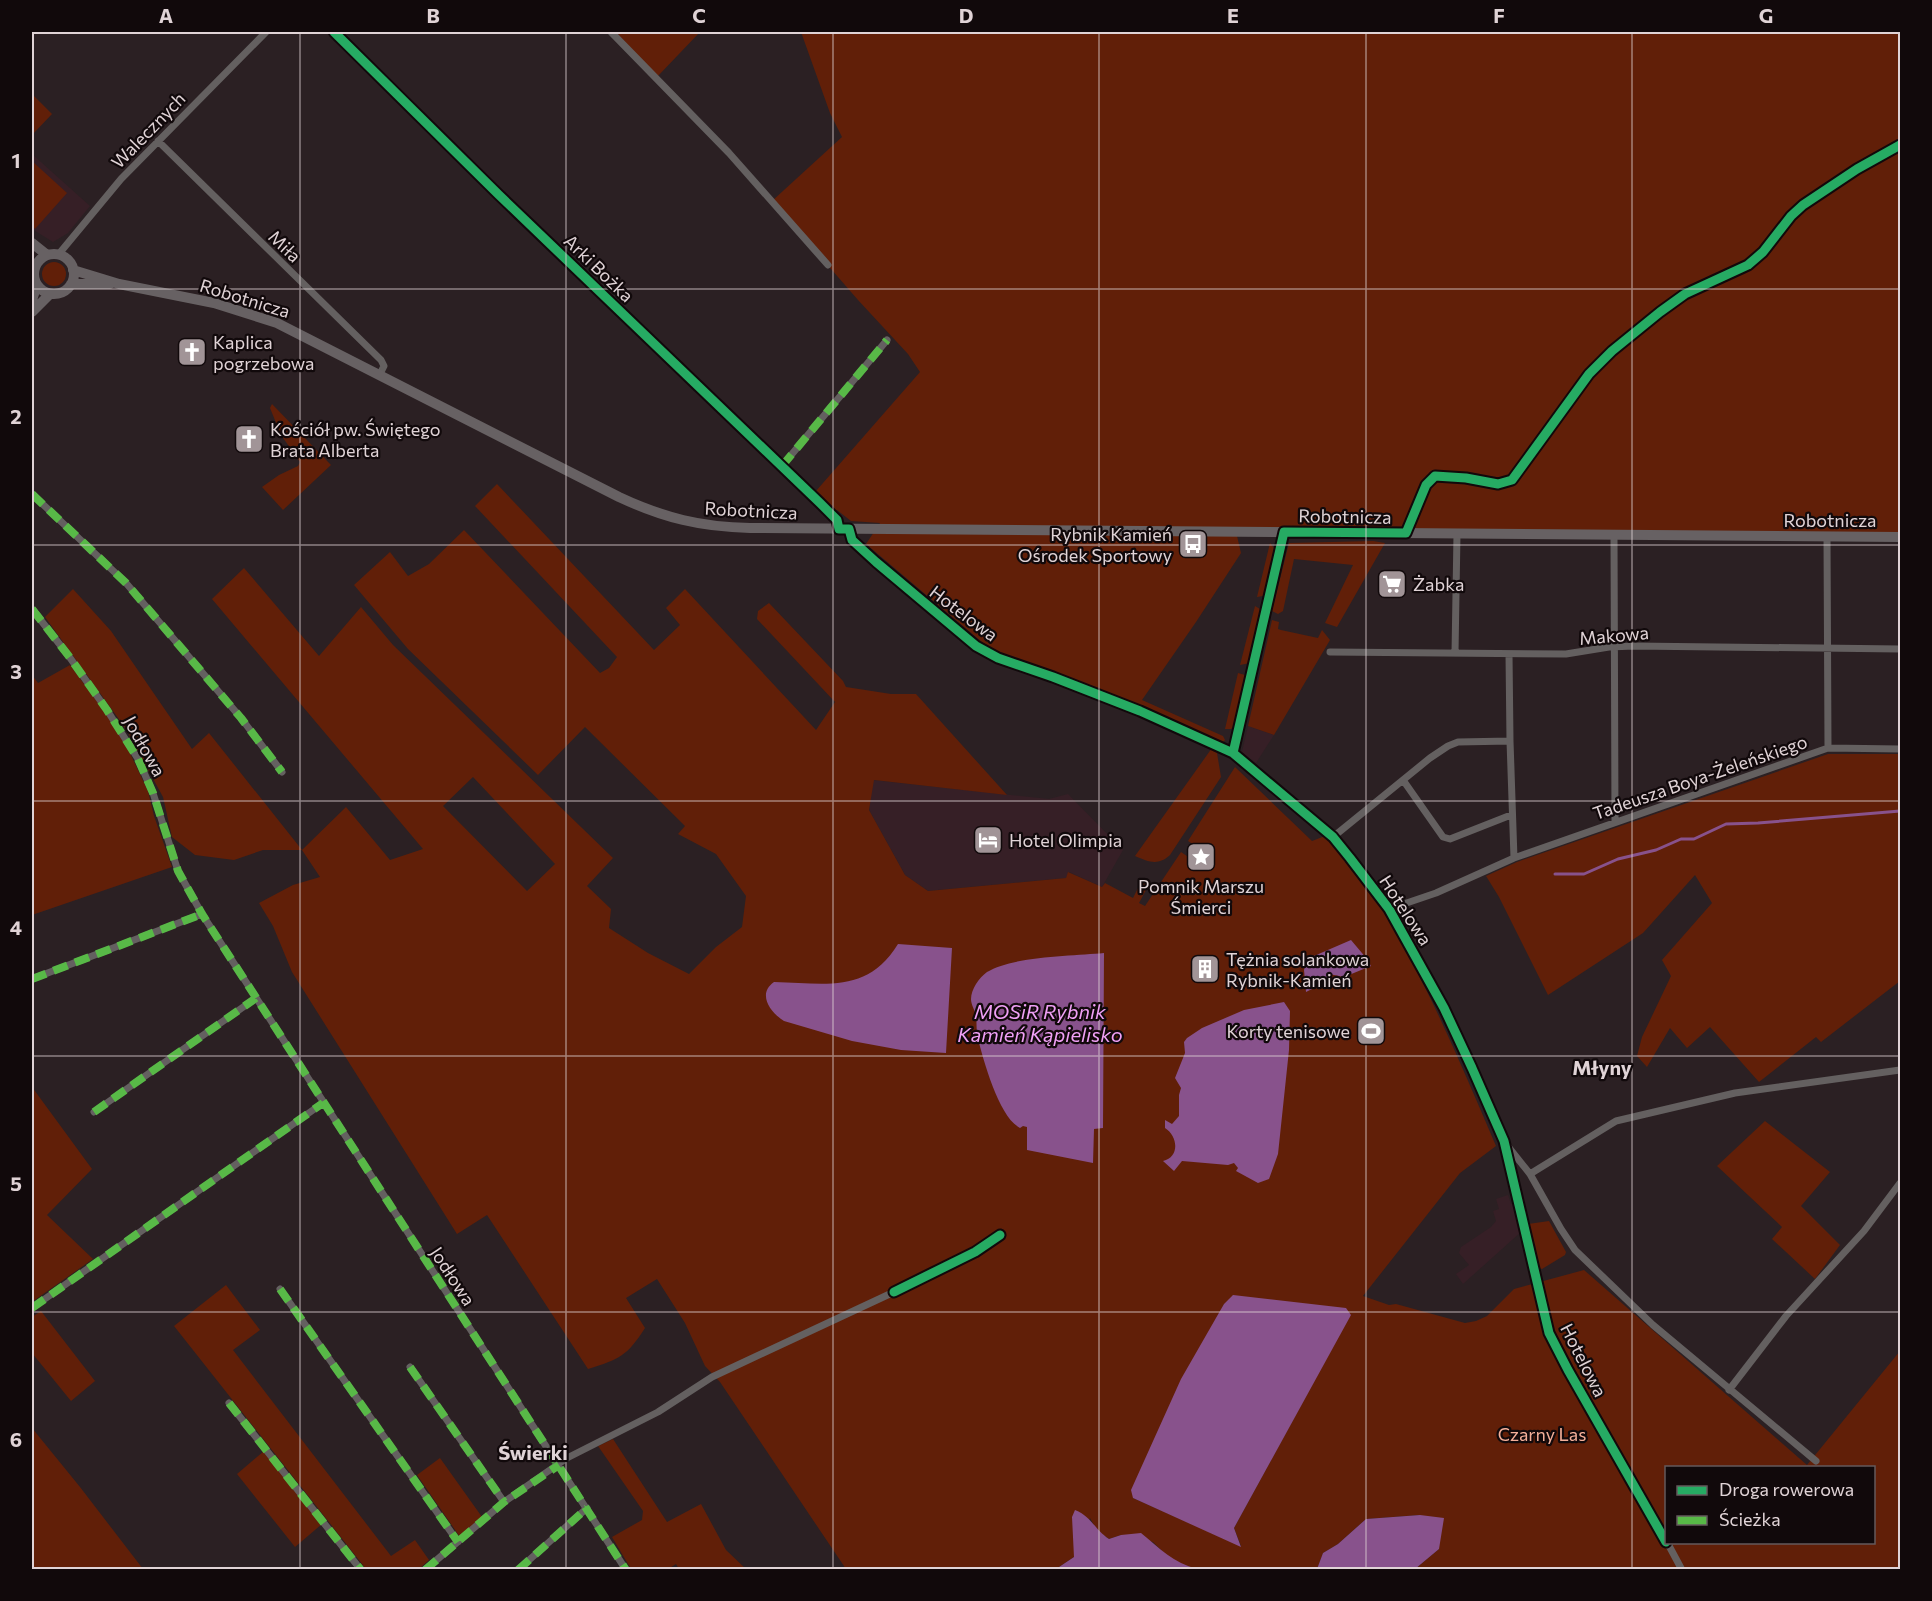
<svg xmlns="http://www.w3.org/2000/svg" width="1932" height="1601" viewBox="0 0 1932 1601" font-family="Commissioner,sans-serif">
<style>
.built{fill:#361f26}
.green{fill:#611f08;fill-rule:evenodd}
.water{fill:#88528c}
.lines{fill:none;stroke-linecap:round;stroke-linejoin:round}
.stream{stroke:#88528c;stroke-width:3}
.street{stroke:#646060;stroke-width:7}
.secondary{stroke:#676163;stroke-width:10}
.quiet{stroke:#58b947;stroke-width:8;stroke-dasharray:15 8;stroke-linecap:butt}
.cycleway-casing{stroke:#11090b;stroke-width:13}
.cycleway{stroke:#26ab63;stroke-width:9}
.grid{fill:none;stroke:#e0d3d6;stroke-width:1.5;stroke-opacity:0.55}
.labels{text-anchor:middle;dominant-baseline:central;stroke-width:4.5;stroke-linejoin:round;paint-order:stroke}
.street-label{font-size:18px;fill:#e0d3d6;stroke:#11090b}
.poi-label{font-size:18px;fill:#e0d3d6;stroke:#11090b;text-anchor:start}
.park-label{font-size:18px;fill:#f4af99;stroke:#11090b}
.water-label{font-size:20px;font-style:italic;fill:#f0a0f6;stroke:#11090b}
.neighbourhood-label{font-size:20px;font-weight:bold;fill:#e0d3d6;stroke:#11090b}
.neatline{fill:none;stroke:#e0d3d6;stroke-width:2}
.grid-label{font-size:20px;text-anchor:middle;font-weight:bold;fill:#e0d3d6}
</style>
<rect width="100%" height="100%" fill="#2b2023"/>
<path class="built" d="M32 154 90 206 68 233 53 242 32 229Z
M1248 726 1274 735 1256 763 1242 752Z
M873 780 1049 799 1068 794 1123 850 1102 887 1069 872 1066 878 928 891 905 875 869 810Z
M1508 1195 1511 1204H1514L1521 1232 1463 1284 1456 1274 1469 1265 1459 1253 1461 1247 1491 1227 1496 1221 1493 1211 1499 1209 1496 1199Z"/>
<path class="green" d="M616 32H700L657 77Z
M801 32H1900V532L1237 536 1241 553 1196 622 1142 700 1223 736 1225 740 1222 743 1148 710 1005 657 983 643 866 544 880 523 851 521 837 510H832L816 491 920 372 908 354 858 300 772 201 842 137 830 113Z
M32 94 52 114 32 135Z
M32 161 67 193 35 229 32 225Z
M42 274a12 12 0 1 1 24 0a12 12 0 1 1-24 0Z
M272 404 331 465 283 510 262 487 279 475 298 466 300 462 281 435 270 408Z
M497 484 654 650 680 625 666 608 685 589 816 730 835 702 757 619 758 611 769 603 843 681 846 687 891 694H916L1007 795 874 780 869 810 905 875 928 891 1066 878 1068 872 1102 887 1105 883 1133 898 1140 884 1145 883 1147 888 1139 903 1145 906 1181 852 1203 867 1210 855 1188 841 1235 767 1312 841 1325 836C1342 857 1362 877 1376 900 1425 977 1460 1062 1496 1146L1460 1173 1363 1296 1389 1305 1396 1304 1465 1323 1476 1321 1487 1316 1514 1289 1584 1270 1807 1465 1900 1351V1569H1415L1439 1549 1420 1515 1366 1519 1338 1544 1323 1553 1317 1569H1197L1184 1566 1166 1555 1153 1542 1121 1535 1109 1539 1097 1531 1090 1518 1074 1557 1056 1569H846L720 1382 705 1366 685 1323 657 1279 626 1298 645 1328C627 1356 620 1359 588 1369L487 1215 457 1234 292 972 273 926 259 903 293 885 320 877 302 850H263L234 860 195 855 172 837 163 797 126 729 45 617 73 589 111 631 192 749 209 733 302 850 346 807 390 860 423 849 212 599 244 568 319 656 361 607 393 645 613 858 587 886 611 909 609 928 648 953 689 974 716 947 742 927 746 896 716 854 678 834 685 826 585 727 538 775 408 649 354 585 390 552 408 576 429 564 464 530 600 673 609 668 617 657 475 506ZM473 777 555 864 527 891 443 806ZM1224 1304 1346 1309 1350 1315 1234 1528 1241 1546 1133 1498ZM1666 1468H1874V1542H1666Z
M1373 541 1385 543 1337 627 1325 623 1353 565 1294 559 1283 611 1278 614 1272 611 1289 543Z
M1270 543 1274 548V557L1266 593 1263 596 1257 597Z
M1255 606 1260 609 1261 614 1250 663 1240 665Z
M1272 620 1279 622 1278 629 1281 630 1318 638 1322 630 1330 640 1274 735 1248 726Z
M70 665 111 720 128 749 148 791 154 816 172 867 32 915V675L38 683Z
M1238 673 1245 675V679L1235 726 1231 729H1225Z
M1212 748 1217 753 1221 777 1170 855C1158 866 1149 862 1135 856Z
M1828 754H1900V981L1821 1042 1816 1037 1759 1082 1710 1027 1687 1048 1670 1028 1647 1067 1637 1056 1642 1037 1671 976 1662 960 1712 903 1695 875 1643 933 1548 995 1499 897 1486 876 1517 862Z
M32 1087 92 1169 47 1215 93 1259 32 1302Z
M1765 1121 1830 1172 1801 1206 1840 1245 1815 1279 1772 1239 1782 1227 1717 1166Z
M1549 1221 1566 1252 1565 1255 1542 1269 1539 1268 1528 1224Z
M226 1285 260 1330 233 1350 391 1556 415 1540 429 1560 419 1569H366L174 1326Z
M41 1311 95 1381 71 1401 32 1353V1317Z
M32 1428 80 1487 143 1569H32Z
M613 1439 667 1522 701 1504 726 1550 746 1569H679L676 1564 668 1569H631L612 1537 642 1520 643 1511 598 1446Z
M264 1451 322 1524 295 1547 237 1474Z
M440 1458 482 1517 460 1537 417 1475Z"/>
<path class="water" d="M1351 940 1367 959 1371 966 1344 977 1329 974 1326 984 1320 980 1312 989 1306 992 1304 970 1307 959Z
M898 944 952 948 946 1053 901 1050 852 1041 784 1021C770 1012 757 994 774 982 826 983 867 994 898 944Z
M1104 953 1103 1128 1094 1129 1093 1163 1027 1150V1127L1023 1126 1020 1128C999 1117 984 1062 978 1039 976 1031 977 1024 976 1016 975 1010 971 1005 971 999 971 989 979 978 987 972 1013 956 1073 956 1104 953Z
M1284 1002 1290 1011 1289 1050 1278 1154 1269 1179 1258 1183 1236 1171 1238 1168 1234 1163 1228 1165 1182 1161 1174 1171 1163 1161C1180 1157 1178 1136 1165 1128V1120L1172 1124 1179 1116V1095L1181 1088 1175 1078 1185 1053 1184 1042 1187 1038 1202 1028 1244 1010Z
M1233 1295 1346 1308 1351 1315 1234 1528 1241 1547 1133 1498 1131 1490 1181 1379 1224 1304Z
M1075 1510C1092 1517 1094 1529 1109 1539L1121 1535 1141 1533C1159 1548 1174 1563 1197 1569H1056L1074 1557 1072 1517Z
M1420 1515 1444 1518 1439 1549 1415 1569H1317L1323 1553 1338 1544 1366 1519Z"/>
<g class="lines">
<path class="stream" d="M1555 874H1584L1618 859 1656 850 1681 839H1694L1726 824 1758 823 1900 811"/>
<path class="street" d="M334 32 499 195 820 503 837 520 839 529
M611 32 729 153 828 265
M158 141 381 360 384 366 380 374
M58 255 121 179 266 32
M782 466 887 340
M32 494 126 583 241 718 282 772
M849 529 852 540 876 562 976 646 998 658 1053 677 1140 711 1233 753 1333 837 1350 858 1389 909 1444 1008 1472 1068 1504 1141 1549 1333 1568 1370 1666 1542
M1614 535 1615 822
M1827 537 1828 748
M32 609 68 655 107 710 138 759 153 793 178 871 202 914 626 1570
M1330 652 1566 654 1609 647 1634 646 1900 649
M1455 653 1457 534
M1509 654 1510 741
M1403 780 1443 837 1450 839 1511 815
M1333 837 1430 758 1448 746 1458 742 1510 741 1514 858 1828 748 1900 749
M1389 909 1436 893 1514 858
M32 979 202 914
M94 1112 256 998
M1506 1144 1530 1174 1561 1229 1575 1250 1653 1325 1816 1461
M1530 1174 1616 1121 1735 1093 1900 1070
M280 1289 458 1542
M32 1308 323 1103
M410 1367 504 1502
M1729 1390 1786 1316 1864 1231 1900 1183
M229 1403 361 1570
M1667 1542 1682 1570
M425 1570 504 1502 567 1458 658 1412 712 1377 894 1292
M518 1570 587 1508"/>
<path class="secondary" d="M32 243 47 255
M34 274a20 20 0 1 1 40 0a20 20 0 1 1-40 0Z
M73 270 119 284 214 303 277 323 619 497C664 518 701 527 750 528L1900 537
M71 284H110
M32 300 37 285
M32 312 50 294"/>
<path class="quiet" d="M782 466 887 340
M32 494 126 583 241 718 282 772
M32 609 68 655 107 710 138 759 153 793 178 871 202 914 626 1570
M32 979 202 914
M94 1112 256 998
M280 1289 458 1542
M32 1308 323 1103
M410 1367 504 1502
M229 1403 361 1570
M425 1570 504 1502 559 1465
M518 1570 587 1508"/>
<g class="cycleway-casing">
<path id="cycleway" d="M334 32 499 195 820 503 837 520 839 529H849L852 540 876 562 976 646 998 658 1053 677 1140 711 1233 753 1333 837 1350 858 1389 909 1444 1008 1472 1068 1504 1141 1549 1333 1568 1370 1666 1542
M1233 753 1284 532 1406 533 1426 485 1435 476 1466 478 1498 484 1512 480 1589 374 1612 351 1660 312 1685 294 1748 265 1763 252 1791 216 1803 205 1857 169 1900 145
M894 1292 975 1252 1000 1235"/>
</g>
<use href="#cycleway" class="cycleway"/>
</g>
<path class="grid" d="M300 32V1570M566 32V1570M833 32V1570M1099 32V1570M1366 32V1570M1632 32V1570M32 289H1900M32 545H1900M32 801H1900M32 1056H1900M32 1312H1900"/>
<defs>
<g id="church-square" transform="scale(1.5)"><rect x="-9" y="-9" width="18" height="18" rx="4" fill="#a19497" stroke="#11090b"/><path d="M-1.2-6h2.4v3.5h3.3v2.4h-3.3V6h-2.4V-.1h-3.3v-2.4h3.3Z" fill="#fff"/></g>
<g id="bus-square" transform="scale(1.5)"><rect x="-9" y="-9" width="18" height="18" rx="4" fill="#a19497" stroke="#11090b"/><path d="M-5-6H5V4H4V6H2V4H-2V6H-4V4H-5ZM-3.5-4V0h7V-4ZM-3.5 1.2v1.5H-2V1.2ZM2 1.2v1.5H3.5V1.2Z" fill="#fff"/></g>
<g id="supermarket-square" transform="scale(1.5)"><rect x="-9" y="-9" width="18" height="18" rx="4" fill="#a19497" stroke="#11090b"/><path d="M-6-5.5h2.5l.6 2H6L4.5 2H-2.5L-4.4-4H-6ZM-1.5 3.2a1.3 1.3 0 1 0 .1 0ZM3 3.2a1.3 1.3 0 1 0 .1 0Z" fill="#fff"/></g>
<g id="hotel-square" transform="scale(1.5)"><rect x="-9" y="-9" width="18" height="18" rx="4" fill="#a19497" stroke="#11090b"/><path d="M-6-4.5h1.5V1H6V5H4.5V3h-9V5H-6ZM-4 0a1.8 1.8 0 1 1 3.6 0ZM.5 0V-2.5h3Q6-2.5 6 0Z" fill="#fff"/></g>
<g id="sight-square" transform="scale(1.5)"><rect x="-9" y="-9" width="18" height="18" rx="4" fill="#a19497" stroke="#11090b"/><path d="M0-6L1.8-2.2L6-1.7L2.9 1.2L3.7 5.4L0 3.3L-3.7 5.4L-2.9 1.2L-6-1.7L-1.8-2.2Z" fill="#fff"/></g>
<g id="building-square" transform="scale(1.5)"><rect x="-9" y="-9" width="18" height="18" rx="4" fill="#a19497" stroke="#11090b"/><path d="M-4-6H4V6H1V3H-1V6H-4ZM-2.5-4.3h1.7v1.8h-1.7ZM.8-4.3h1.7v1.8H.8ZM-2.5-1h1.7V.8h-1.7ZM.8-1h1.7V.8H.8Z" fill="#fff"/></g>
<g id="stadium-square" transform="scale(1.5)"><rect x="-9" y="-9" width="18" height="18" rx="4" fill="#a19497" stroke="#11090b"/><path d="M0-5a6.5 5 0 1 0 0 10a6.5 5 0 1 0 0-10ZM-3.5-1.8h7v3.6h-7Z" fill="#fff"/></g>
</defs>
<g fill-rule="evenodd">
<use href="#church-square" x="192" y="352"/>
<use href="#church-square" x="249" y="439"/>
<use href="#bus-square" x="1193" y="544"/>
<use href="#supermarket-square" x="1392" y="584"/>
<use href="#hotel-square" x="988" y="840"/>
<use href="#sight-square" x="1201" y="857"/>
<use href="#building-square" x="1205" y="969"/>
<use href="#stadium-square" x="1371" y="1031"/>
</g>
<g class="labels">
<g class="street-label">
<text transform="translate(148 130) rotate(-46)">Walecznych</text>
<text transform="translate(285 246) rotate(44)">Miła</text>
<text transform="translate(599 268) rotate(44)">Arki Bożka</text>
<text transform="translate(245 298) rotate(17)">Robotnicza</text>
<text transform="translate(751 510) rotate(3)">Robotnicza</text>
<text transform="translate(1345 516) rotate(1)">Robotnicza</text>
<text x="1830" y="520">Robotnicza</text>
<text transform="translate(964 613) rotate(37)">Hotelowa</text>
<text transform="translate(1614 635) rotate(-5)">Makowa</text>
<text transform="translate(145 746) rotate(61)">Jodłowa</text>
<text transform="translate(1700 777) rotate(-19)">Tadeusza Boya-Żeleńskiego</text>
<text transform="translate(1406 910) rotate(57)">Hotelowa</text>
<text transform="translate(453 1276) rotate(57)">Jodłowa</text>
<text transform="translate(1584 1360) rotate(63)">Hotelowa</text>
</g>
<g class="poi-label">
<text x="213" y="342">Kaplica<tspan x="213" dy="21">pogrzebowa</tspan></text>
<text x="270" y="429">Kościół pw. Świętego<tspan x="270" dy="21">Brata Alberta</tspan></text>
<text x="1172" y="534" text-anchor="end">Rybnik Kamień<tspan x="1172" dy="21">Ośrodek Sportowy</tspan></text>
<text x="1413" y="584">Żabka</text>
<text x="1009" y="840">Hotel Olimpia</text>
<text x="1201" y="886" text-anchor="middle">Pomnik Marszu<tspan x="1201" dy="21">Śmierci</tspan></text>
<text x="1226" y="959">Tężnia solankowa<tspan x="1226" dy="21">Rybnik-Kamień</tspan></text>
<text x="1350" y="1031" text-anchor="end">Korty tenisowe</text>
</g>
<g class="park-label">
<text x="1542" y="1434">Czarny Las</text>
</g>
<g class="water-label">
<text x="1040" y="1011">MOSiR Rybnik<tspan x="1040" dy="23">Kamień Kąpielisko</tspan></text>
</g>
<g class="neighbourhood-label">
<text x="1602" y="1067">Młyny</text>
<text x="533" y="1452">Świerki</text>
</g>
</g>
<rect width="1932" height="1601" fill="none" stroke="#11090b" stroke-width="66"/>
<rect x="1665" y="1466" width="210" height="78" fill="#11090b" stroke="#645a5c" stroke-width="1.5"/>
<rect x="1677" y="1486" width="30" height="9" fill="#26ab63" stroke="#645a5c" stroke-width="1.5"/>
<text x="1719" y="1496" font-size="18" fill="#e0d3d6">Droga rowerowa</text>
<rect x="1677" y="1516" width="30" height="9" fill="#58b947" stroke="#645a5c" stroke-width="1.5"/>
<text x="1719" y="1526" font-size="18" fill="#e0d3d6">Ścieżka</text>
<rect x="33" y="33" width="1866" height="1535" class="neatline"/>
<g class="grid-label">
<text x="166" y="23">A</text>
<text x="433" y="23">B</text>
<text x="699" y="23">C</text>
<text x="966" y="23">D</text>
<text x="1233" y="23">E</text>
<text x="1499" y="23">F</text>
<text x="1766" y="23">G</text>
<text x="16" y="168">1</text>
<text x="16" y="424">2</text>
<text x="16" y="679">3</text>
<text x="16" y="935">4</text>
<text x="16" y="1191">5</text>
<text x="16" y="1447">6</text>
</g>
</svg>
